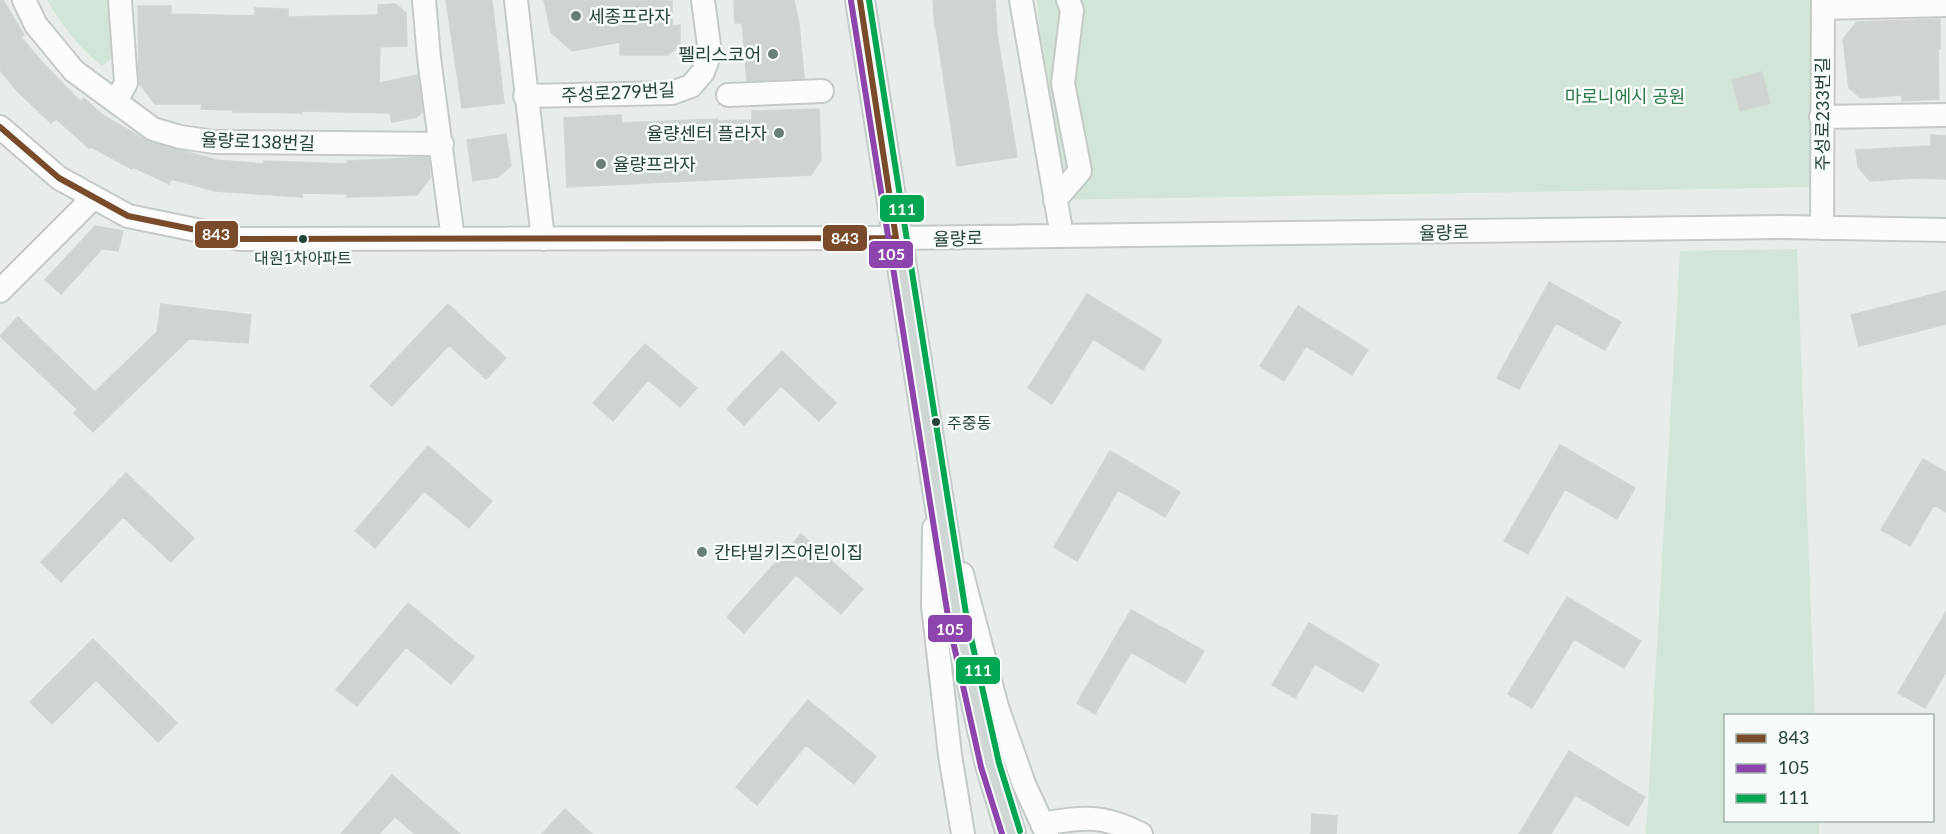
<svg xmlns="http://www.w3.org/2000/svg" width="1946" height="834" viewBox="0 0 1946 834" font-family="Lato,'Noto Sans KR',sans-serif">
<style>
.green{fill:#d1e6d8}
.building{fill:#cfd4d2;stroke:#d1d6d4;stroke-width:1.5}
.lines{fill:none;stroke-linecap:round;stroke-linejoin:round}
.minor-casing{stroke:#c5cac8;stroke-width:26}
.major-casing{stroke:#c3ccc9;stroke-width:32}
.minor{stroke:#fcfcfc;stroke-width:22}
.major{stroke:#cfd7d5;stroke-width:28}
.bus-1-casing{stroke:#f7fbf9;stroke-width:10}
.bus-2-casing{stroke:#f7fbf9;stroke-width:10}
.bus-3-casing{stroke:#f7fbf9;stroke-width:10}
.bus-1{stroke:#7a4b2a;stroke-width:6}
.bus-2{stroke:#8e44ad;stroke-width:6}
.bus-3{stroke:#00a651;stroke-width:6}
.poi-dot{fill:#697e78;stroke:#f7fbf9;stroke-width:2}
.bus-dot{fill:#24423a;stroke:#f7fbf9;stroke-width:2}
.labels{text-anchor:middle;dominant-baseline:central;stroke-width:5;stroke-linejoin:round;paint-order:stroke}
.bus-label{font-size:16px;fill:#24423a;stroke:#f7fbf9}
.poi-label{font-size:18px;fill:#24423a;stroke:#f7fbf9;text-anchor:start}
.street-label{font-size:18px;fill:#24423a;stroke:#f7fbf9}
.park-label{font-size:18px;fill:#2d7a4b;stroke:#f7fbf9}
.line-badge{stroke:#f7fbf9;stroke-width:2}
.badge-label{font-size:16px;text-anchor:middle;font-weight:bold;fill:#fff}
</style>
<rect width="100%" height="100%" fill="#e8edeb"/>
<path class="green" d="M47 0H109L115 56 102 66C79 47 62 26 47 0Z
M1037 0H1813L1822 187 1055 200Z
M1797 249 1815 715 1726 716V820L1819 821V834H1646L1680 251Z"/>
<path class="building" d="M0 0H3L24 35 21 37 41 61 81 102 84 98 104 116 149 142 217 160 264 164V161L347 164V161L429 157 430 178 417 195 347 197V194L302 193V197L215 191 171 179 169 184 133 167 132 169 91 147 89 148 56 119 51 123 17 91 0 70Z
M446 0H492L504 103 462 108Z
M544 0 672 1V26L680 25V45L668 55H620V42L572 51 551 32Z
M734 0H794L799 23 804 78 747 81 742 23H735Z
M933 0H995L997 33 1017 157 957 166 936 28H935Z
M396 4 406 13 407 46 380 47 379 83 418 75 423 112 417 117 392 122 390 113 302 111V113L233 112V110L201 109 202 104H155L139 83 138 6H171V14L255 16V8L288 9V17L378 15V5Z
M1940 19V49H1938L1939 99 1902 101V95L1861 98 1849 88 1843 39 1857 22Z
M1762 72 1770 103 1740 111 1732 80Z
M819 109 821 160 811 175 567 187 564 118 621 115 622 123 718 119V121L752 120V111Z
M506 134 511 166 498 177 473 181 467 140Z
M1931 135 1946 136V179L1913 178 1870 181 1858 167 1856 150 1931 146Z
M95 226 123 231 118 251 102 249 61 294 45 280Z
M1549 282 1621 322 1605 350 1556 323 1519 389 1497 378Z
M1946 291V324L1859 346 1851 315Z
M1087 294 1162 340 1143 370 1093 339 1052 404 1028 388Z
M161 304 251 315 248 343 189 339 93 432 74 413 77 409 0 336 18 317 95 392 157 332Z
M448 304 506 358 486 379 449 345 392 406 370 386Z
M1298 306 1368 350 1352 375 1306 346 1284 381 1260 366Z
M645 344 697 388 680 407 648 380 613 421 593 403Z
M782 351 836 403 819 421 781 386 744 425 727 409Z
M1560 445 1635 488 1617 519 1565 489 1528 554 1504 541Z
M428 446 492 501 469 528 424 491 375 548 355 531Z
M1110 451 1180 492 1165 517 1118 490 1077 561 1054 547Z
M1923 459 1946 472V512L1934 505 1910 546 1881 530Z
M126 473 194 538 171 562 123 517 61 582 41 562Z
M801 534 863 589 841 614 796 575 744 633 727 617Z
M1567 597 1641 641 1624 668 1574 639 1532 708 1508 694Z
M408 603 474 657 451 684 406 647 357 706 336 690Z
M1131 610 1204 651 1185 683 1131 652 1095 714 1077 703Z
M1946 612V672L1925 708 1898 693Z
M1309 623 1379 665 1363 692 1315 664 1295 698 1272 685Z
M93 639 177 723 158 742 96 680 52 724 30 702Z
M808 700 876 756 854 784 806 745 757 805 736 787Z
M1569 751 1645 797 1628 826 1575 795 1551 834H1519Z
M392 775 460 834H415L395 817 379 834H341Z
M565 809 592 834H542Z
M1312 814 1337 816 1336 834H1311Z"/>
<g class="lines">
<g class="minor-casing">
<path id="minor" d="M24 0 36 25 74 71 153 129 180 137 215 142 442 144
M424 0 429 58 453 239
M516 0 543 239
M1021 0 1062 236
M1823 8 1946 5
M728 95 822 91
M525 96 672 93 691 86 703 72 710 53 703 0
M116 101 126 83 120 0
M1821 117 1946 115
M0 127 59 178 128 216 240 239 896 238 1783 227 1946 230
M1055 200 1080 171 1063 83 1072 10 1068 0
M1822 228 1823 0
M0 291 94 197
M934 528 933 606 950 755 963 834
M962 574 997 707 1024 784 1047 834
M1042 824C1083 817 1102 814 1141 834"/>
</g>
<g class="major-casing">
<path id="major" d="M860 0 958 622 990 765 1011 834"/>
</g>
<use href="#minor" class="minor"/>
<use href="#major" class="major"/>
<g class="bus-1-casing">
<path id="bus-1" d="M0 127 59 178 128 216 240 239 896 238 860 0"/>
</g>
<g class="bus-2-casing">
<path id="bus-2" d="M851 1 949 623 981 767 1002 834"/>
</g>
<g class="bus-3-casing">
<path id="bus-3" d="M869 0 967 620 999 763 1020 831"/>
</g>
<use href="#bus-1" class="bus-1"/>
<use href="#bus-2" class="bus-2"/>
<use href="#bus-3" class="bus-3"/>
</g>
<g class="poi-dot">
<circle cx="576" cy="16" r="6"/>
<circle cx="773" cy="54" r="6"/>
<circle cx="779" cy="133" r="6"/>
<circle cx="601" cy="164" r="6"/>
<circle cx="702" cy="552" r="6"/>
</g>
<g class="bus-dot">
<circle cx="303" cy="239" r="5"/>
<circle cx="936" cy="422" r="5"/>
</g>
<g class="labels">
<g class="bus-label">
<text x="303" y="257">대원1차아파트</text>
<text x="947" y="422" text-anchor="start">주중동</text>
</g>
<g class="poi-label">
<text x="588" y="16">세종프라자</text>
<text x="761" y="54" text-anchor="end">펠리스코어</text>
<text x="767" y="133" text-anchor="end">율량센터 플라자</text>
<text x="613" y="164">율량프라자</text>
<text x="714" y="552">칸타빌키즈어린이집</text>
</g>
<g class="street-label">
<text transform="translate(618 92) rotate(-3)">주성로279번길</text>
<text transform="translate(1822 114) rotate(-90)">주성로233번길</text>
<text transform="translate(258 141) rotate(2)">율량로138번길</text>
<text transform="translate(1444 232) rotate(-1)">율량로</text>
<text transform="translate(958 238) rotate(-1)">율량로</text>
</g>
<g class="park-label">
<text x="1625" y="96">마로니에시 공원</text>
</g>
</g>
<g class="line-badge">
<rect x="879" y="194" width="46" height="29" rx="6" fill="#00a651"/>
<rect x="194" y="220" width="45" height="29" rx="6" fill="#7a4b2a"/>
<rect x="822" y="224" width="46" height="28" rx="6" fill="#7a4b2a"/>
<rect x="868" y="240" width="46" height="29" rx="6" fill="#8e44ad"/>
<rect x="927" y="614" width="46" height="29" rx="6" fill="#8e44ad"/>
<rect x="955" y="656" width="46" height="29" rx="6" fill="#00a651"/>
</g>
<g class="badge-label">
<text x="902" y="215">111</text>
<text x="216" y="240">843</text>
<text x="845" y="244">843</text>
<text x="891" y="260">105</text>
<text x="950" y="635">105</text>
<text x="978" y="676">111</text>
</g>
<rect x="1724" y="714" width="210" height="108" fill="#f7fbf9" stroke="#a3b1ad" stroke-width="1.5"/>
<rect x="1736" y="734" width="30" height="9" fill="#7a4b2a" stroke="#a3b1ad" stroke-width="1.5"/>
<text x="1778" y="744" font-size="18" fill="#24423a">843</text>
<rect x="1736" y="764" width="30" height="9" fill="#8e44ad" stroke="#a3b1ad" stroke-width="1.5"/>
<text x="1778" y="774" font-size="18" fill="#24423a">105</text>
<rect x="1736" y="794" width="30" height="9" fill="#00a651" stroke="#a3b1ad" stroke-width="1.5"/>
<text x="1778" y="804" font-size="18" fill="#24423a">111</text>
</svg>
